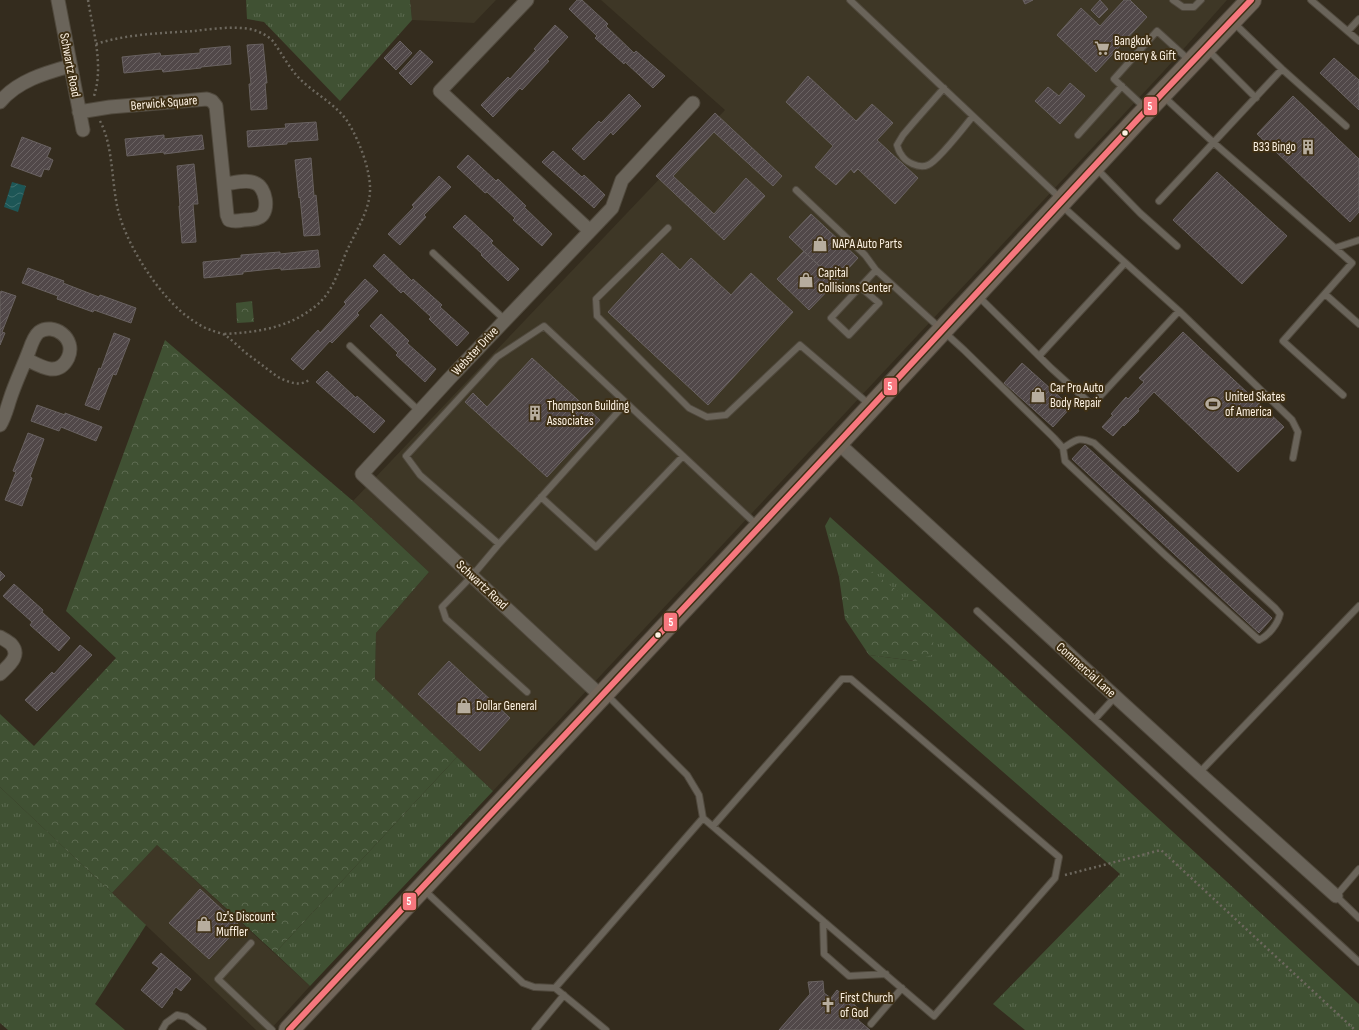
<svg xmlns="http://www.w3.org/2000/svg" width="1359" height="1030" viewBox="0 0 1359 1030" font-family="'Sofia Sans Condensed',sans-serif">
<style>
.commercial{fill:#3e3726}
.grass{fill:url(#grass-tufts)}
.forest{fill:url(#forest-crowns)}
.water{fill:url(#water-waves)}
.building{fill:url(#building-hatch);stroke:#696261}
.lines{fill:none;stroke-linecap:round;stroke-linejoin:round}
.lane-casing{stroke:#50493d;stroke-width:8}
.street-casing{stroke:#50493d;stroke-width:15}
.primary-casing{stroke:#50493d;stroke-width:22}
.path{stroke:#6d685e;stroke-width:2.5;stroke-dasharray:2 3;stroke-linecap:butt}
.lane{stroke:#6a645a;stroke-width:6}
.street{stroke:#6a645a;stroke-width:13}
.primary{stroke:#72665a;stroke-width:20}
.bus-1-casing{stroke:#3e2f14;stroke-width:9}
.bus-1{stroke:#f7777e;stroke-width:6}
.bus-dot{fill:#fdf2e3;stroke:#3e2f14;stroke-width:1.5}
.labels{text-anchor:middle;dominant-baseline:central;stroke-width:4;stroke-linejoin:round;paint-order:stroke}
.poi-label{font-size:13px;fill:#fdf2e3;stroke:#3e2f14;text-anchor:start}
.street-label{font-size:13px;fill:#fdf2e3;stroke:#3e2f14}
.line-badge{stroke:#3e2f14;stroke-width:1.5}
.badge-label{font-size:11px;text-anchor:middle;font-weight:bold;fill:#fff}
</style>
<defs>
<pattern id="grass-tufts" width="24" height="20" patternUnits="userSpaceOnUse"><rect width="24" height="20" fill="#405133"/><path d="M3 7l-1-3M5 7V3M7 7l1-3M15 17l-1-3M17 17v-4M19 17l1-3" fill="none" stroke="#5c6a50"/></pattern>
<pattern id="forest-crowns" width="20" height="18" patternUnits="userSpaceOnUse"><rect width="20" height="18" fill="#405133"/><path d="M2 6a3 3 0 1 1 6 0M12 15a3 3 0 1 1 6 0" fill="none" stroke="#5c6a50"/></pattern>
<pattern id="water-waves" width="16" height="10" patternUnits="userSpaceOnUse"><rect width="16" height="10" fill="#1d5656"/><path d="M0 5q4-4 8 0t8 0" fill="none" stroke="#3f6f6e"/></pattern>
<pattern id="building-hatch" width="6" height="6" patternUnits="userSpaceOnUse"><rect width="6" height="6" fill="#514849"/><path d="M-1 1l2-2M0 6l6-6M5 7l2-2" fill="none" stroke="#6b6363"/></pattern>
</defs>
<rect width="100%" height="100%" fill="#342c1e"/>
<path class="commercial" d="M410 0H496L474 23 412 20Z
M601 0H1227L1163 72 493 791 375 680 376 633 429 572 353 501 725 110Z
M157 845 310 986 270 1030H256L112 893Z"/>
<path class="grass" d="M246 0H410L412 20 340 101 264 22 247 19Z
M830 517 932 609 1359 1004V1030H1025L993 1004 1120 874 869 655 915 661 846 567 839 577 825 526Z
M457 757 493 791 310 986 275 953Z
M0 787 146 925 95 1004 125 1030H8L0 1023Z"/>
<path class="forest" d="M252 301 254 322 237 323 236 303Z
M165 340 353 501 429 572 376 633 375 679 457 757 275 953 157 845 112 893 0 787V714L34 746 116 658 66 611Z
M862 564 899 592 933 639 934 654 915 661 869 655 845 619 839 577 845 567Z"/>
<path class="water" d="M12 182 26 186 18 212 4 207Z"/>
<path class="building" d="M577 0H582L608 24 606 26 634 53 636 51 665 76 653 88 625 62 624 64 595 38 597 36 569 9Z
M1023 0H1033L1025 4Z
M1100 0 1108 9 1099 18 1091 10Z
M1124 0H1130L1147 17 1096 72 1057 35 1081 8 1100 26Z
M555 25 568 37 547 60 549 61 522 90 520 88 493 117 481 105 508 77 510 79 536 50 534 49Z
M400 41 412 53 396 70 384 58Z
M263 44 267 83H265L267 109 251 110 249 84H251L247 45Z
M230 46 231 64 201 67V68L163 72 162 69 124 73 122 57 160 53 161 56 200 53V49Z
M420 50 433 62 411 85 399 73Z
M1334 58 1359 80V110L1320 73Z
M808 76 856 121 872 104 893 123 877 140 918 178 895 204 858 169 854 173 851 169 836 185 815 167 833 146 786 102Z
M1070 83 1085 96 1060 124 1035 101 1048 87 1059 96Z
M629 94 641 106 613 135 611 132 584 160 572 149 599 121 601 123Z
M1293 96 1359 159V212L1350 222 1257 134Z
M715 113 782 176 773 186 714 132 673 176 714 214 746 178 765 196 724 240 656 176Z
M316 122 318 140 287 142V144L248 147 247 131 286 128 285 124Z
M164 135V139L202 135 204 149 164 154V152L127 156 125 139Z
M22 137 51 148 47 157 53 160 49 170 44 169 41 177 11 166Z
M553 151 582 177 584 175 605 195 594 208 542 162Z
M468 155 496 181 498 179 526 206 524 207 552 234 542 246 513 220 515 218 487 192 485 193 457 167Z
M311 158 314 196 316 195 320 235 304 236 300 197 299 198 295 160Z
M194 164 198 204H193L196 242 182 243 179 206H180L177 166Z
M1217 172 1287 236 1242 284 1173 220Z
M439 176 451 187 424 215 426 217 400 245 388 234 414 207 412 205Z
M811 214 858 258 836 282 789 237Z
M465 215 493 241 491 243 519 269 508 281 481 255 482 254 453 227Z
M318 250 320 267 281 270V268L243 272V274L204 278 203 262 241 258V255L280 252V254Z
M804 251 836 282 809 310 777 279Z
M662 253 680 270 691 258 731 295 751 273 793 312 708 405 608 312Z
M384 254 412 281 413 279 442 305 440 307 469 333 457 346 429 319 431 317 403 291 401 293 373 266Z
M28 268 64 281 63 283 99 297 100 295 136 308 131 323 94 310 93 312 57 299 58 296 22 283Z
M365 279 378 291 357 313 359 315 332 343 330 341 303 370 291 359 318 330 320 333 346 304 344 302Z
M1 291 16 296 2 332 5 333 0 345V293Z
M381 314 409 341 407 343 436 369 425 382 396 355 398 353 370 326Z
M1183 332 1284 427 1238 472 1154 392 1138 409 1139 411 1124 426 1123 425 1113 436 1102 427 1113 415 1111 414 1126 397 1128 399 1144 382 1139 378Z
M114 333 130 339 116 375 113 374 99 410 85 405 99 368 101 369Z
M532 358 600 420 547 477 465 402 473 393 487 407Z
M1022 363 1071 407 1053 427 1004 383Z
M327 371 356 398 357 396 385 421 374 433 316 382Z
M37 405 65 415V413L102 427 96 441 61 427 59 431 31 421Z
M28 433 44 439 30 477 32 478 22 506 5 500 16 472 13 471Z
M1085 445 1272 618 1259 633 1072 459Z
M0 571 5 576 0 581Z
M14 584 43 610 42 612 70 638 59 651 30 625 32 622 3 596Z
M80 645 92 655 37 711 25 700 52 672 54 674Z
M449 661 510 718 480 751 418 694Z
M200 889 240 926 209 959 169 923Z
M161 953 191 979 181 991 176 987 172 992 173 993 162 1008 141 990 159 968 152 963Z
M823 981 824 993 831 998 837 990 864 1013 858 1020 870 1030H779L810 994 808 982Z"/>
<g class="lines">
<g class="lane-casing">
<path id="lane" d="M850 0 1060 198
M1173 0 1183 7H1194L1201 0
M1311 0 1359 41
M1234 23 1282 69 1346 126
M1348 31 1359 19
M1208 50 1256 98
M944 88 914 122 903 135 897 145C898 148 899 152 901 154 905 162 919 169 928 165 938 161 965 126 973 116
M1163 96 1214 143 1335 248 1359 240
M1144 107 1114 79 1157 31 1190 61
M1078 135 1122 86
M1097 169 1140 213 1177 246
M796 190 865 255 876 270 964 350 1054 438 1063 448 1065 461 1164 554 1259 640C1268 636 1278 624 1280 614L1275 608 1094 443C1078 436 1076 440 1063 448
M1159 201 1282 69
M668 228 596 299 597 316 689 408 707 417 726 415 800 345 870 405
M1335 248 1352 263 1283 341 1343 395
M433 253 505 320
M860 287 879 303 849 335 831 318 876 270
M1325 294 1359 324
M978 296 1051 368 1092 405 1179 311 1061 205
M1179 311 1292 420 1298 432 1293 458
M350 346 419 411
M1039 356 1125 263
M541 497 596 547 683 456
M499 544 626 403
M977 611 1359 962
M527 692 446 619 442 607 472 576 499 544 420 475 406 456 497 357 544 326 758 526
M607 695 687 775 699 795 703 818 934 1016 1055 878 1059 857 851 679H842L713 826
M1095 719 1115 697
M1199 773 1359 606
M1359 869 1336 896 1359 918
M423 889 523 983 534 987 555 988 703 818
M823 921 824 954 849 976 886 974
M251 943 218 979 272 1030
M555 988 606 1030
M871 1024 902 988
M162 1030 166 1023 177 1015 186 1017 203 1030
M535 1030 564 995"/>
</g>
<g class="street-casing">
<path id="street" d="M58 0 83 130
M527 0 440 91 589 230
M0 102C17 81 45 73 70 66
M79 112 110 107 207 99 212 101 216 106 227 215 229 220C235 222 239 221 244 220 249 220 255 220 260 217 270 211 266 187 255 183 247 179 234 183 225 184
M0 425C5 417 7 408 10 399 15 383 23 367 29 351 31 345 34 336 39 332 53 322 77 338 68 358 58 378 40 366 26 359
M838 443 1199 773 1336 896
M0 637C4 639 7 641 11 644 22 656 8 666 0 674
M601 696 362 474 449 379 612 208 622 180 693 103"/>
</g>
<g class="primary-casing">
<path id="primary" d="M289 1030 838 443 1138 119 1251 0"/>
</g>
<path class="path" d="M88 0C93 31 104 65 94 96
M96 44C127 34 163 33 194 31 212 29 232 26 250 29 258 31 265 34 272 40 281 52 288 66 298 77 313 93 338 105 349 124 360 142 374 178 369 199 365 219 353 236 345 255 338 273 332 292 317 305 289 328 259 332 224 334
M100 121C114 147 111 185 119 214 129 249 161 299 192 320 198 324 204 328 211 330 215 332 221 333 225 335 232 340 239 347 246 353 257 361 267 369 278 377 288 382 299 387 309 380
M1065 875 1161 850 1355 1030"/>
<use href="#lane" class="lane"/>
<use href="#street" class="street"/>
<use href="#primary" class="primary"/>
<g class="bus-1-casing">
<path id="bus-1" d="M289 1030 838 443 1138 119 1251 0"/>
</g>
<use href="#bus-1" class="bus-1"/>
</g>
<defs>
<g id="supermarket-bare" transform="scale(1.2)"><path d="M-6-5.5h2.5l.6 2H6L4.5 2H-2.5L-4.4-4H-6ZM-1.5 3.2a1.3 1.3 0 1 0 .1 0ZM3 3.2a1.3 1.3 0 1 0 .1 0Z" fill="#b7ad9e" stroke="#3e2f14" stroke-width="2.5" paint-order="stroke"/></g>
<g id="building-bare" transform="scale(1.2)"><path d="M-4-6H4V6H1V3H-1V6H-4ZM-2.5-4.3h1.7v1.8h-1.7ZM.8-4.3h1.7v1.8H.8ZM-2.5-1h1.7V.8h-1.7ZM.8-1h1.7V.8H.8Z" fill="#b7ad9e" stroke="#3e2f14" stroke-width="2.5" paint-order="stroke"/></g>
<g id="shop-bare" transform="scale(1.2)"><path d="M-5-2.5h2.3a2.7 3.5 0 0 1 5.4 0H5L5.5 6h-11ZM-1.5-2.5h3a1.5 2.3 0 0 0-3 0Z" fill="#b7ad9e" stroke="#3e2f14" stroke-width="2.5" paint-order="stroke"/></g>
<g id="stadium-bare" transform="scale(1.2)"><path d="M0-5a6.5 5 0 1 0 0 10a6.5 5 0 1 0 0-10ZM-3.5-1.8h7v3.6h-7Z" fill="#b7ad9e" stroke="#3e2f14" stroke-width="2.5" paint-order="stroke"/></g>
<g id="church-bare" transform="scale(1.2)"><path d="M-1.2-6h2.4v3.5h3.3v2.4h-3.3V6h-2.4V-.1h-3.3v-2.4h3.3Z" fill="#b7ad9e" stroke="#3e2f14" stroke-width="2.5" paint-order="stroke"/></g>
</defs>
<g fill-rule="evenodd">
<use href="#supermarket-bare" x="1102" y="48"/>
<use href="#building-bare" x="1308" y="147"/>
<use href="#shop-bare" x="820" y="244"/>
<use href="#shop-bare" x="806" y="280"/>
<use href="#shop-bare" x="1038" y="395"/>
<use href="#stadium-bare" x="1213" y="404"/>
<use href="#building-bare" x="535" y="413"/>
<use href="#shop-bare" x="464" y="706"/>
<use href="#shop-bare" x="204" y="924"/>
<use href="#church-bare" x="828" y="1005"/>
</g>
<g class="bus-dot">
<circle cx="1125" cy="133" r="3.5"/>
<circle cx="658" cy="635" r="3.5"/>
</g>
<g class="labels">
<g class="poi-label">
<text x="1114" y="41">Bangkok<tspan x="1114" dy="15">Grocery &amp; Gift</tspan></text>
<text x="1296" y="147" text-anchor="end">B33 Bingo</text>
<text x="832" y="244">NAPA Auto Parts</text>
<text x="818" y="273">Capital<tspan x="818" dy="15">Collisions Center</tspan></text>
<text x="1050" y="388">Car Pro Auto<tspan x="1050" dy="15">Body Repair</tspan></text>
<text x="1225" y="397">United Skates<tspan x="1225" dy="15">of America</tspan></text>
<text x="547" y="406">Thompson Building<tspan x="547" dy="15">Associates</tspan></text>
<text x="476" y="706">Dollar General</text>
<text x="216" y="917">Oz's Discount<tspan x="216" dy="15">Muffler</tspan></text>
<text x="840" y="998">First Church<tspan x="840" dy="15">of God</tspan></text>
</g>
<g class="street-label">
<text transform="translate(70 65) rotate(79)">Schwartz Road</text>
<text transform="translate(164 103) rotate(-5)">Berwick Square</text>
<text transform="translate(475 351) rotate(-47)">Webster Drive</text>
<text transform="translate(482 585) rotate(43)">Schwartz Road</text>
<text transform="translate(1086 670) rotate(42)">Commercial Lane</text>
</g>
</g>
<g class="line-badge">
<rect x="1143" y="96" width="15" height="20" rx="4" fill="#f7777e"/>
<rect x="883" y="377" width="15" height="19" rx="4" fill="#f7777e"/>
<rect x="663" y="612" width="15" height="20" rx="4" fill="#f7777e"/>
<rect x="402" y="892" width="15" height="19" rx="4" fill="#f7777e"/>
</g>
<g class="badge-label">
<text x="1150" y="110">5</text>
<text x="890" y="390">5</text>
<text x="671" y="626">5</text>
<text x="409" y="905">5</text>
</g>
</svg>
